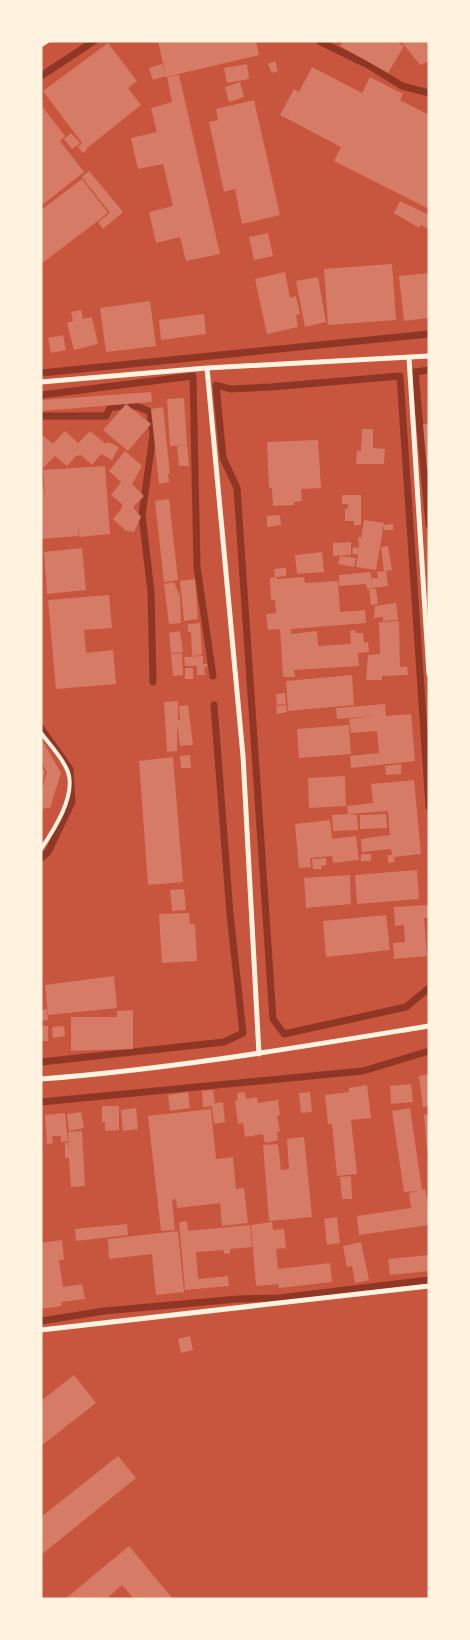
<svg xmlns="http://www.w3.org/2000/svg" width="470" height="1640" viewBox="0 0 470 1640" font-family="Poppins,sans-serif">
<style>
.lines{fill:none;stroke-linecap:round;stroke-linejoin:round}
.stream{stroke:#8f3625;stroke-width:7}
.building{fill:#d67c66}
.service{stroke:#fff3e0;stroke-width:4}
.minor{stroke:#fff3e0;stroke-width:5}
</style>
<rect width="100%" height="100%" fill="#c8553d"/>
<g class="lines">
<path class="stream" d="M319 41 370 66 402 86 429 93
M41 76 94 41
M429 370 415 372 429 525
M41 373 429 334
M41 395 193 376 197 567 213 676
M41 416H106L110 408C127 404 135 404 150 412L153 435 142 515 151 592 153 682
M41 728 70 769 72 802 48 852 41 858
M429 807 400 376 271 387 230 389 216 385 223 458 237 488 273 1019 284 1034 406 1007 429 988
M41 1062 224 1042 243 1033 230 914 214 705
M41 1102 363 1071 429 1051
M41 1321 104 1311 238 1299 279 1298 429 1280"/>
</g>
<path class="building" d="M158 41H256L259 55 166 77Z
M343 41H396L404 46 388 73 340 46Z
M401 41H429V61L420 65Z
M108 43 137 81 128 88 141 105 86 149 87 150 83 153 78 147 82 143 43 91Z
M275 61 278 71 272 73 268 64Z
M162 64 166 76 153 80 149 68Z
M247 64 249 79 227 83 224 68Z
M312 67 362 93 370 77 403 94 400 100 429 115V209L334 161 341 147 280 115 294 89 299 92Z
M179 75 220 254 186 261 180 237 156 243 149 212 173 206 163 164 138 169 131 138 157 132 151 108 172 102 167 77Z
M240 82 244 97 229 102 225 87Z
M254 100 280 215 242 224 235 189 224 192 209 122 218 120 216 109Z
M41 105 65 136 60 141 84 172 41 206Z
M71 133 80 143 72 149 64 139Z
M89 171 123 212 103 229 98 222 110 213 82 177Z
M82 179 108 213 41 264V210Z
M400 201 429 215V229L421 225 419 228 394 213Z
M268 233 273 256 254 260 249 237Z
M392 264 396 320 328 325 324 269Z
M285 272 290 298 296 296 300 314 296 315 298 327 267 334 255 279Z
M429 273V318L404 321 399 276Z
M318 277 326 322 305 327 296 281Z
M150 301 156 346 106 352 100 308Z
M81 310 83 319 92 317 98 344 74 350 67 323 73 321 71 312Z
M204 314 206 334 161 340 159 320Z
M63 335 66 350 51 353 48 338Z
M151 392 152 402 41 411V400Z
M184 398 187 445 170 446 167 399Z
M126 404 151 424 128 451 103 430Z
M163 407 170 474H168L169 482 159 484 151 409Z
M423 424H429V469H427Z
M362 429H373V448L385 449 384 464H356L357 451H361Z
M65 431 78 443 90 431 106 444 108 442 119 447 112 460 101 454 92 465 81 455 76 456 67 466 55 456 43 468 41 434 53 444Z
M318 440 321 488 301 489 302 501 294 502V505L273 506 272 488H269L267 442Z
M187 445 189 466H179L177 446Z
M125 451 142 466 132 484 144 496 133 507 141 517 134 532 126 531 113 519 122 508V504L111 495 121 482 109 471Z
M105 466 110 534 79 537 78 525V536L41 539V471L45 497 43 470Z
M342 495H361V525H354V521H345V509H348V504H342Z
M169 499 178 580 164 582 155 501Z
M280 515 281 525 267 527V516Z
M364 520 384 523 376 570 356 567 358 555 352 553 353 547 359 548 358 537 361 538Z
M393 524V530H384V525Z
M351 542V555L333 556V543Z
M388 546 392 570 386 571 388 586 367 589 366 584 339 586V575L370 572 373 583 372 578H378L377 572 384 571 381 547Z
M82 548 86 590 47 594 44 552Z
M322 552 324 572 297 574 295 555Z
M340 556 356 558 354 567 338 564Z
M286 568V576L276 577 277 579 304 577 305 583 338 581 340 612 365 610 366 623 291 629V634L317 631 318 646 351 644 350 631 355 630 356 633H363L364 643 368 642 369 652 358 653 359 666 294 670 295 677H283L280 629 268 630 266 614 276 613 275 600H271L270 578 275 577 274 569Z
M195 579 198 619 184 621 180 581Z
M174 582 179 594 173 595 180 594 181 623 169 624 164 584Z
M369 589H376L378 604 371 605Z
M109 595 112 628 84 630 86 653 113 650 116 684 56 689 48 600Z
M396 603 398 620 383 621V617L374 618 375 606Z
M399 621 400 667 407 666 408 675 382 676V680H366L368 655 380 654 379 622Z
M200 623 202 655 192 656 191 632H188V624Z
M180 631 183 652 171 653 169 633Z
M182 653 183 675 173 676 171 654Z
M203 656V664H207V667H204L205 675H197V666H185L184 657Z
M185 668H193V679H185Z
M352 675 354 705 288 711 286 681Z
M285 693 286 704 277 705 276 694Z
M178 701V720H180L179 706 188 705 193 745 180 746 177 725V751L167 752 164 702Z
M385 704 386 716 411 714 415 761 351 768 350 756 379 753 377 731 351 733 349 719 374 716 337 719 336 708Z
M286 705 287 712 277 714 276 706Z
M349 725 351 754 299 758 297 729Z
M41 738 61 773 50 808H44L41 814V791L47 772 41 762Z
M190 755 191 768H181L180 756Z
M173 757 183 882 148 885 139 761Z
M401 764V774L386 775 385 766Z
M41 765 45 772 42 784H41Z
M345 776 346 806 309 808 308 778Z
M414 780 421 854 394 857 395 862 388 863V855H392L391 849 362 852 361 839 390 835 388 811 348 814 347 806 373 803 371 784Z
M349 814 357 815 358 830 333 831 332 815Z
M386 814 387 828 360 829V815Z
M330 820 332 839 356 836 359 860 333 863 332 856 310 858 311 867 299 868 295 824Z
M361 854H371V861H361Z
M326 858V865L321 866 322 869H313L312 859Z
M417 870 419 899 357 904 355 875Z
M350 875 351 904 306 908 304 878Z
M184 889 186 910 172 911 170 890Z
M429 905V918H424L427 956 394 959 393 943 405 942 404 925 395 926 394 907Z
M189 913 190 924H195L197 961 162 963 159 914Z
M386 915 390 950 326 957 323 921Z
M114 976 117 1008 48 1015 45 985Z
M47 1009 48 1020 41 1021V1010Z
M133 1010V1049L71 1051V1017H117V1011Z
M41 1026H48V1041H41Z
M64 1026 65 1036 53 1038 52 1027Z
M429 1074V1106L423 1107 419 1076Z
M411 1084 413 1102 391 1104 390 1086Z
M367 1085 371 1118 351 1120 357 1174 337 1176 332 1124H328L325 1095 349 1092V1088Z
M213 1090 215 1103 211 1104 223 1102 225 1122 214 1124 212 1106 203 1107 202 1091Z
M188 1092 190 1108 170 1111 168 1095Z
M245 1092 246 1099 257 1097 258 1103 278 1100 280 1115 277 1116 280 1131 277 1132 278 1140 265 1143 263 1134 245 1137 243 1123 238 1124 235 1101 238 1100 237 1093Z
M310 1092 312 1112 301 1113 299 1093Z
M102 1106H119V1130L105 1131V1122H102Z
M136 1108 138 1129 123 1131 121 1110Z
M410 1108 422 1190 425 1189 429 1209V1225L359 1235 357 1216 411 1208 409 1193 419 1191 404 1192 392 1111Z
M211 1109 216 1159 233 1157 236 1189 244 1188 248 1223 222 1226 220 1203 177 1208 176 1199 172 1200 175 1230 161 1231 148 1116Z
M81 1112 84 1128 69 1131 67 1114Z
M65 1113 68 1141 61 1142V1136H52L53 1143 47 1144 45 1115Z
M429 1114V1150H427L424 1115Z
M82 1131 85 1186 71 1187 69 1158H65V1143L68 1142 69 1147 68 1132Z
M304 1137 312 1217 269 1221 263 1145 278 1144 281 1170 289 1169 287 1139Z
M351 1176 352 1199H342L340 1177Z
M337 1217 340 1243 327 1245 324 1219Z
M187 1221 188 1231 250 1225 252 1247 230 1249V1253L224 1254V1250L196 1252 198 1279 228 1276 229 1286 185 1290 179 1222Z
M272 1222 273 1230 284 1229 286 1248 276 1249 278 1269 330 1263 332 1282 279 1288 278 1284 256 1286 251 1225Z
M127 1224 128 1235 76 1241 75 1229Z
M178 1231 184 1292 156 1295 152 1254 109 1259 108 1239Z
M62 1240 64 1260H59L63 1287 82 1284 85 1299 61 1302 62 1306 41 1309V1243Z
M361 1242 369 1280 355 1283 352 1266 347 1267 343 1246Z
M429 1255V1271L390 1275 388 1259Z
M190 1336 193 1350 181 1353 178 1339Z
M74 1375 96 1403 41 1446V1401Z
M118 1456 136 1478 41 1555V1517Z
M129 1546 173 1599H134L122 1585 106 1599H65Z"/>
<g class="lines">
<path class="service" d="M41 733C50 745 63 758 68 772 76 796 54 830 41 849"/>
<path class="minor" d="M41 45 47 41
M409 358 429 674
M207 368 243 756 259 1054
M41 382 207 368 429 356
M41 1079C172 1069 300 1047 429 1026
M41 1330 429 1286"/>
</g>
<rect width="470" height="1640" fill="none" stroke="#fff3e0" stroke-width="85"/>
</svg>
